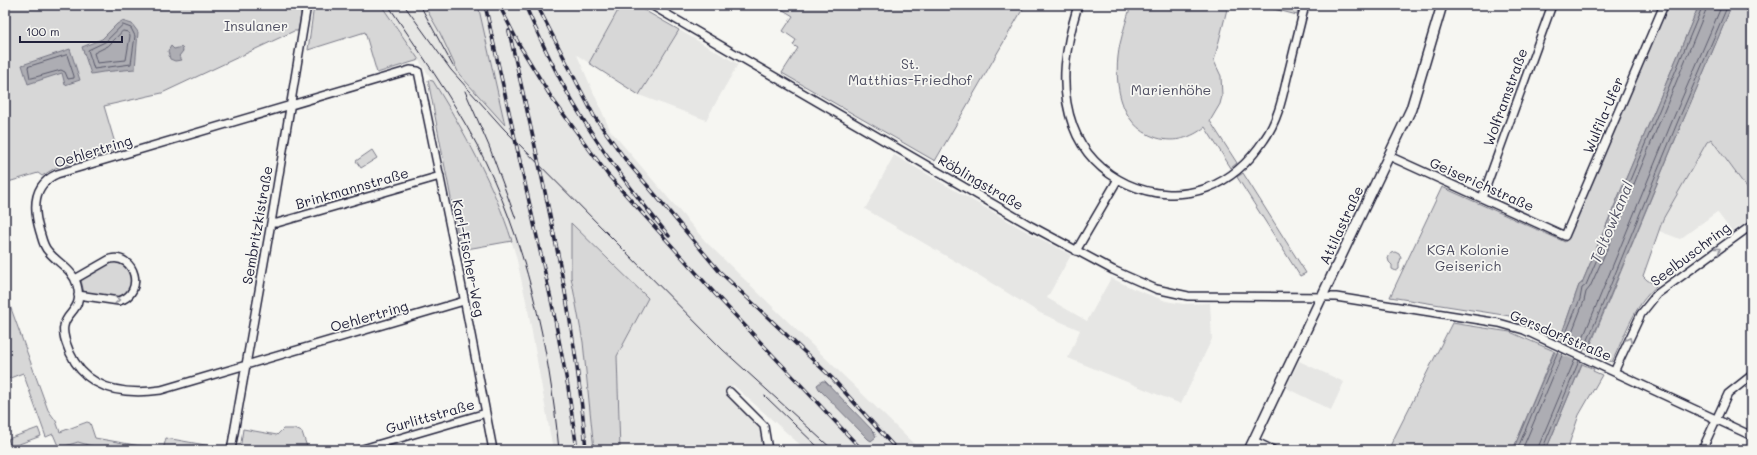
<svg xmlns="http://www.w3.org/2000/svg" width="1757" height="455" viewBox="0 0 1757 455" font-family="Mali,sans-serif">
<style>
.built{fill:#e6e6e4}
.green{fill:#d7d7d7;stroke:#7c7c89}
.water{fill:#adadb3;stroke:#757583}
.pier{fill:#f6f6f2}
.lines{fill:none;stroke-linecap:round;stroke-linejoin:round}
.shore{stroke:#5a5a6b;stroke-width:1}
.minor-casing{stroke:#22223b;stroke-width:10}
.major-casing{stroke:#22223b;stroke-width:12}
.minor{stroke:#f6f6f2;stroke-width:7}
.major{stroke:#f6f6f2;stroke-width:9}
.tram{stroke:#22223b;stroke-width:1}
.rail-casing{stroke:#22223b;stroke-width:3.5}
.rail{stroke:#f6f6f2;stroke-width:2;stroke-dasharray:6;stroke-linecap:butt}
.oneway{stroke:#9797a0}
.labels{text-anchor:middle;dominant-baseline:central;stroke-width:3.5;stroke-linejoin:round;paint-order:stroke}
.park-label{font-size:14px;fill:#4f4f62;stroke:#f6f6f2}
.street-label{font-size:14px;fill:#22223b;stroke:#f6f6f2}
.water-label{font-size:15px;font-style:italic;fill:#535365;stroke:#f6f6f2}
</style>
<rect width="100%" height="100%" fill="#f6f6f2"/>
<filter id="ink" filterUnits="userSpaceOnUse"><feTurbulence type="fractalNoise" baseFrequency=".025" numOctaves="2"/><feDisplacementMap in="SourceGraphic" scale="8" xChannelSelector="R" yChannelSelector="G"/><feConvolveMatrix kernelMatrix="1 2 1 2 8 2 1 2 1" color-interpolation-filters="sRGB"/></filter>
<g filter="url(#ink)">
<path class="built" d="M381 5H424L440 33 505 124 478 5H547L548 7 549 5H621L589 63 577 55 610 130 706 242 920 450H806L733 385 728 391 759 424 771 450H620L617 356 648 298 571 277 583 342 594 450H553L528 310 516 256 505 220 503 219 497 199 469 143 433 81Z
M679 30 738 64 706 120 639 95Z
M1711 139 1752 195V218L1732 232 1717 212 1680 239 1659 231 1663 219 1707 142Z
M894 155 1022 229 1071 255 1047 298 1087 321 1111 278 1134 289 1166 301 1183 304 1210 303 1212 339 1181 404 1068 358 1080 330 1040 313 967 268 865 209Z
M1299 361 1344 382 1331 410 1286 388Z
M78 442 105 450H53Z"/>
<path class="green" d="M5 5H303L298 31H294L162 93 104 106 117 150 55 168 42 176 38 173 5 183Z
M314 5H381L419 60 377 73 365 32 308 50Z
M424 5H478L505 125 459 74 440 33Z
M621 5H635L679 30 639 95 589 63Z
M775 5H1025L935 161 782 73 798 48 793 45 796 40 783 31 793 16Z
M1131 5H1228L1214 61 1221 76 1222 96 1220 104 1210 121 1237 163 1231 168 1205 127C1191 138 1175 143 1157 138 1117 126 1113 77 1120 44 1123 31 1127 18 1131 5Z
M1258 5H1299L1297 15Z
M1668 5H1699L1582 283 1579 285 1560 339 1516 317 1390 297 1442 187 1565 242Z
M1732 5H1752V195L1711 139 1707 142 1663 219 1643 276 1647 280 1657 286C1634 305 1625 335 1612 362L1588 351 1682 123Z
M428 80 433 81C464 131 494 185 512 241L461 250Z
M372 150 377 158 361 168 356 161Z
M1243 173 1306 273 1300 276 1237 177Z
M571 223 648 298 617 356 620 450H594L583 342 571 277Z
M1395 252 1399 254 1401 258 1399 264V269L1396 271 1392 269V265L1389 262 1388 258 1391 253Z
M113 261 124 263C132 276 138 296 116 297 106 297 94 294 84 293L81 280Z
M5 292 48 410 56 421 60 432 87 422 90 423 95 438 163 450 166 438 222 448V450H105L78 442 59 448 53 434 46 437 23 373 5 380Z
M1452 323 1510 332 1554 351 1513 450H1388Z
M1582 364 1594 369 1593 371 1602 375 1579 415 1567 450H1546Z
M38 428 41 436 11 447 8 439Z
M243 429 277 435 283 429H295L302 432 308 450H240Z"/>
<path class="water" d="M1699 5H1732L1682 123 1546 450H1513L1560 339 1579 285 1582 283Z
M122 21 132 24 138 32 135 69 103 72 91 74 82 47 102 39 117 24Z
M171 46 174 49 182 47 183 51 179 56 182 60 175 61 170 59 168 51Z
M70 49 80 80 65 85 62 73 28 84 22 65Z
M822 381H825L874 432 876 437 871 441 868 439 819 389 817 385Z"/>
<path class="pier" d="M1558 338 1590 352 1584 364 1552 350Z"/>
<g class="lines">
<path class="shore" d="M123 25 131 28 135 36 131 64 94 69 88 50 105 42Z
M123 31 128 32 130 36 126 60 97 63 94 53 108 46Z
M67 55 74 76V78L68 79 65 72 61 70 32 78H30L28 67Z
M1562 343 1580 299 1582 288 1586 285 1603 245 1703 5
M1567 345 1584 301 1586 292 1590 287 1608 247 1708 5
M1578 350 1673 119 1722 5
M1583 352 1678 121 1728 5
M1517 450 1558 351
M1522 450 1563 353
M1537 450 1575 359
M1542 450 1579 361"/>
<g class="minor-casing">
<path id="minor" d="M651 5 1031 226 1113 270 1156 289 1188 296 1336 297 1499 323 1524 330 1541 338 1752 436
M1078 5C1066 45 1058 85 1073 126 1092 179 1154 207 1207 188 1231 179 1250 161 1264 140 1277 122 1282 100 1287 78 1293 54 1299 29 1305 5
M1389 156 1565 236 1664 5
M1482 198 1552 5
M271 223H277L440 176
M1076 251 1118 179
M75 279 110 259C135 253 146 293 119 301L78 295
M464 301 161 390C125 395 87 391 70 353 67 345 62 335 64 326 66 311 84 311 77 285 73 269 57 263 48 251 43 246 42 238 40 232 33 209 32 185 57 174L410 70 418 71 455 251 493 450
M1614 372 1641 314 1657 294 1752 225
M730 392 764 426 768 450
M1254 441 1273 450
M231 450 272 217 307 5
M359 450 486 413
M1702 450 1728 394 1752 375"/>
</g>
<g class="major-casing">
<path id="major" d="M1249 450 1411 109 1442 5"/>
</g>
<use href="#minor" class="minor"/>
<use href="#major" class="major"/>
<path class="tram" d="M388 5C419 51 451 96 477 145 526 240 549 344 559 450
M404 5 451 70 504 129 723 350 833 450
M420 5 453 66
M465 91 489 146 516 219
M765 396 821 450"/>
<g class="rail-casing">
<path id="rail" d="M485 5 552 304 568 387 577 450
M499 5 520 46 551 97 608 175 717 296 862 450
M525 5C540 39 556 74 575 106 602 152 635 195 669 236
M537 5 594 116 625 159 719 271 832 378 897 450
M509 31C540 170 575 308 586 450"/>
</g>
<use href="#rail" class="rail"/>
</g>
<defs><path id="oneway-chevron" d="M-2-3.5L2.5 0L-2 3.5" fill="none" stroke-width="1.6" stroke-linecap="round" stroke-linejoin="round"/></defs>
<g class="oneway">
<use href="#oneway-chevron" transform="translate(1718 250) rotate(-36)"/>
<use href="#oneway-chevron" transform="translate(117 300) rotate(-2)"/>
<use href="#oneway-chevron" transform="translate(1629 340) rotate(-65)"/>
</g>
</g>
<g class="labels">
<g class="park-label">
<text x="256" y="25">Insulaner</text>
<text x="910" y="63">St.<tspan x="910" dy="16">Matthias-Friedhof</tspan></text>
<text x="1171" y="89">Marienhöhe</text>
<text x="1468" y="249">KGA Kolonie<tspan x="1468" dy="16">Geiserich</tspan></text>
</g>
<g class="street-label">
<text transform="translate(1505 97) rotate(-70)">Wolframstraße</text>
<text transform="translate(1603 115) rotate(-67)">Wulfila-Ufer</text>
<text transform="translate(93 151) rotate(-17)">Oehlertring</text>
<text transform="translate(981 182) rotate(30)">Röblingstraße</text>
<text transform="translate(1482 184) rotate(24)">Geiserichstraße</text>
<text transform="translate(352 188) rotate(-16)">Brinkmannstraße</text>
<text transform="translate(257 225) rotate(-80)">Sembritzkistraße</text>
<text transform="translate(1341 225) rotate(-65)">Attilastraße</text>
<text transform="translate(1690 254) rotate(-37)">Seelbuschring</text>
<text transform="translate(469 258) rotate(79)">Karl-Fischer-Weg</text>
<text transform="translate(369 316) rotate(-16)">Oehlertring</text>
<text transform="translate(1561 335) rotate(23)">Gersdorfstraße</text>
<text transform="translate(430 416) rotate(-16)">Gurlittstraße</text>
</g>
<g class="water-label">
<text transform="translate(1611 222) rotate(-67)">Teltowkanal</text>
</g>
</g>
<rect width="1757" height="455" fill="none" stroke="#f6f6f2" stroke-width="20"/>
<rect x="10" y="10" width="1737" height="435" fill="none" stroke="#22223b" stroke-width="1.5" filter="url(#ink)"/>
<path d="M20 36v6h102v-6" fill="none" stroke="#22223b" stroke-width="2"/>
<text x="26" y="36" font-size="12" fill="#22223b" stroke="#f6f6f2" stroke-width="3" paint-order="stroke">100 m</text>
</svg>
